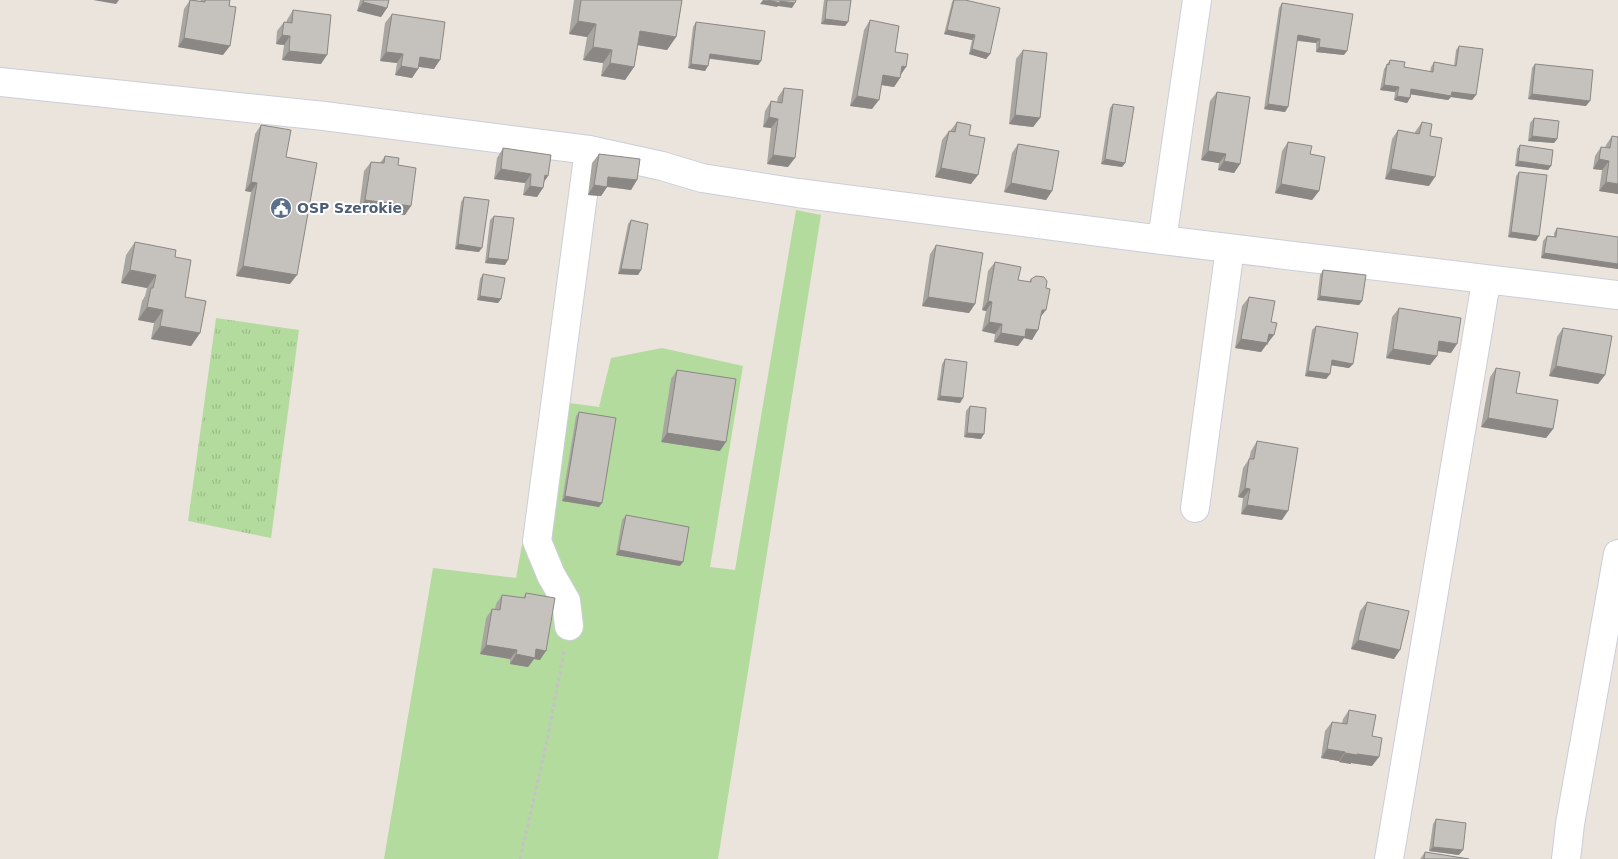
<svg xmlns="http://www.w3.org/2000/svg" width="1618" height="859" viewBox="0 0 1618 859" font-family="'DejaVu Sans',sans-serif">
<style>
.grass{fill:#b4db9e}
.park{fill:url(#park-tufts)}
.lines{fill:none;stroke-linecap:round;stroke-linejoin:round}
.minor-casing{stroke:#cbced9;stroke-width:30}
.path{stroke:#c3c3c3;stroke-width:3;stroke-dasharray:4 2.5;stroke-linecap:butt}
.minor{stroke:#fff;stroke-width:28}
.wall{fill:#a9a6a2}
.shaded-wall{fill:#8a8784}
.building{fill:#c5c1bc;stroke:#8a8784}
.labels{text-anchor:middle;dominant-baseline:central;stroke-width:4;stroke-linejoin:round;paint-order:stroke}
.service-label{font-size:14px;font-weight:bold;fill:#4e5e75;stroke:#fff;text-anchor:start}
</style>
<defs>
<pattern id="park-tufts" width="24" height="20" patternUnits="userSpaceOnUse" patternTransform="scale(1.25)"><rect width="24" height="20" fill="#b4db9e"/><path d="M3 7l-1-3M5 7V3M7 7l1-3M15 17l-1-3M17 17v-4M19 17l1-3" fill="none" stroke="#9bbc88"/></pattern>
</defs>
<rect width="100%" height="100%" fill="#eae4dc"/>
<path class="grass" d="M796 210 821 215 718 859H384L433 568 516 578 548 400 599 407 611 358 662 348 743 366 710 567 735 570Z"/>
<path class="park" d="M216 318 299 330 271 538 188 521Z"/>
<g class="lines">
<g class="minor-casing">
<path id="minor" d="M0 82 324 116 589 150 662 166 702 178 798 193 1162 240 1618 295
M1162 240 1197 0
M1195 508 1230 248
M569 626 566 601 551 575 537 541 589 150
M1389 859 1484 294 1488 280
M1566 859 1570 824 1618 554"/>
</g>
<path class="path" d="M520 859 547 741 564 651"/>
<use href="#minor" class="minor"/>
</g>
<path class="wall" d="M190 0 200 1 201 0H230L223 55 178 47 184 9Z
M360 0H389L387 8 381 17 357 11Z
M574 0H682L676 37 667 50 638 45 634 67 625 80 601 76 603 63 583 60 587 37 569 34Z
M824 0H851L848 22 845 26 821 24Z
M953 0H965L990 54 986 59 969 54 972 40 944 34 952 2Z
M1282 3 1344 55 1316 52V43L1297 41 1288 107 1285 112 1264 109 1279 8Z
M293 10 321 64 282 60 284 45 276 44 277 31 284 22 286 23 287 20Z
M392 14 434 69 419 67 412 78 395 75 397 63 380 61 385 23Z
M870 20 895 52 900 75V78L894 87 881 85 872 109 850 106 864 30Z
M696 22 761 61 758 65 710 59 705 71 688 68 693 27Z
M1459 46 1476 95 1472 100 1451 97 1448 100 1411 94 1410 98 1407 103 1394 100 1395 92 1380 90 1384 69 1390 60 1404 67 1430 72 1431 67 1434 62 1454 66 1456 50Z
M1023 50 1040 118 1033 127 1009 124 1016 59Z
M1535 64 1586 106 1528 99 1532 68Z
M784 88 788 167 767 164 771 128 763 127 765 111 771 101 777 102 778 97Z
M1217 92 1240 164 1234 173 1218 170 1219 163 1201 160 1210 101Z
M1113 104 1125 163 1122 167 1101 164 1110 108Z
M1534 118 1557 139 1554 143 1528 141 1530 123Z
M957 122 969 135 971 184 935 177 942 140 949 131H950Z
M1422 122 1430 136 1429 186 1385 179 1392 139 1398 130 1415 133V132Z
M261 125 286 157 290 284 236 276 251 192 245 191 255 134Z
M1612 136 1618 137V194L1599 191 1602 170 1593 169 1595 156 1601 147 1605 148 1606 145Z
M1288 142 1310 154 1319 191 1312 200 1275 193 1282 151Z
M1018 144 1052 191 1046 200 1004 192 1012 153Z
M1520 145 1551 166 1548 170 1515 166 1517 149Z
M503 148 544 182 537 197 523 195 525 183 494 179 497 158Z
M599 154 637 180 631 190 607 187 601 196 588 195 592 163Z
M385 156 405 215 359 209 364 171 371 162 380 163Z
M1519 172 1536 241 1508 237 1516 176Z
M464 197 479 252 455 249 461 202Z
M494 216 505 265 485 263 490 220Z
M631 220 641 270 638 275 618 274 628 224Z
M1557 228 1618 237V269L1541 258 1543 241 1547 236 1554 237V233Z
M135 242 175 257 185 297 200 333 191 346 151 339 154 323 138 320 142 301 145 296 147 288 121 283 126 255Z
M936 245 975 304 969 313 922 306 930 254Z
M995 262 1018 280 1029 282 1031 279 1041 317 1032 340 1024 338 1018 346 994 342 995 334 982 331 986 311 982 310 988 271Z
M1323 270 1362 301 1359 305 1317 300 1320 275Z
M483 274 501 299 498 303 477 300 480 279Z
M1249 297 1271 322 1268 345 1266 344 1261 352 1235 348 1242 306Z
M1399 308 1451 353 1437 351V356L1430 365 1386 358 1392 317Z
M1316 326 1353 364 1349 368 1331 365 1330 374 1326 379 1305 376 1312 330Z
M1563 328 1605 375 1598 384 1549 376 1557 337Z
M945 359 963 398 960 403 937 400 942 364Z
M1496 368 1516 393 1553 429 1546 438 1481 427 1490 377Z
M677 370 720 451 661 442 671 379Z
M970 406 981 439 964 437 966 411Z
M579 412 599 507 562 501 576 416Z
M1257 441 1282 520 1241 514 1243 498 1238 497 1243 468 1249 459 1251 451Z
M626 515 680 566 616 555 622 520Z
M526 593 540 660 534 659 528 667 510 664V659L480 654 486 618 492 609H495L496 604 502 595 523 598Z
M1367 602 1394 659 1351 649 1360 611Z
M1349 710 1372 736V766L1351 763V764L1339 762V761L1321 758 1325 731 1332 722 1342 724 1343 719Z
M1436 819 1459 855 1429 851 1433 824Z
M1425 852 1469 859H1420Z"/>
<path class="shaded-wall" d="M93 0H119L116 4Z
M763 0 780 1 795 3 792 8 778 6 777 7 760 4Z
M363 2 387 8 381 17 357 11Z
M825 19 848 22 845 26 821 24Z
M578 21 596 24 587 37 569 34Z
M947 30 975 35 972 40 944 34Z
M640 31 676 37 667 50 631 44Z
M282 35 290 36 284 45 276 44Z
M1298 35 1320 39 1316 43 1295 40Z
M184 38 230 46 223 55 178 47Z
M593 47 612 50 603 63 583 60Z
M1319 47 1347 51 1344 55 1316 52Z
M972 49 990 54 986 59 969 54Z
M289 51 327 55 321 64 282 60Z
M386 52 403 54 397 63 380 61Z
M710 54 761 61 758 65 707 58Z
M420 57 440 60 434 69 414 66Z
M610 63 634 67 625 80 601 76Z
M691 64 708 66 705 71 688 68Z
M401 66 418 69 412 78 395 75Z
M902 66 906 67 900 76Z
M883 75 900 78 894 87 876 84Z
M1384 85 1399 87 1395 92 1380 90Z
M1411 89 1452 92 1476 95 1472 100 1451 97 1448 100 1408 94Z
M1532 94 1590 101 1586 106 1528 99Z
M857 96 879 100 872 109 850 106Z
M1397 96 1410 98 1407 103 1394 100Z
M1268 104 1288 107 1285 112 1264 109Z
M1015 115 1040 118 1033 127 1009 124Z
M769 117 778 119 771 128 763 127Z
M1532 136 1557 139 1554 143 1528 141Z
M1208 151 1226 154 1219 163 1201 160Z
M773 155 795 158 788 167 767 164Z
M1105 159 1125 163 1122 167 1101 164Z
M1599 159 1609 161 1602 170 1593 169Z
M1224 161 1240 164 1234 173 1218 170Z
M1518 161 1551 166 1548 170 1515 166Z
M941 168 978 175 971 184 935 177Z
M501 169 531 174 525 183 494 179Z
M1391 169 1435 177 1429 186 1385 179Z
M545 175 548 176 542 185Z
M608 177 637 180 631 190 602 186Z
M251 182 257 183 251 192 245 191Z
M1606 182 1618 184V194L1599 191Z
M1011 183 1052 191 1046 200 1004 192Z
M1281 184 1319 191 1312 200 1275 193Z
M594 185 607 187 601 196 588 195Z
M530 186 543 188 537 197 523 195Z
M365 200 411 206 405 215 359 209Z
M1511 232 1539 236 1536 241 1508 237Z
M458 244 482 248 479 252 455 249Z
M1544 253 1618 264V269L1541 258Z
M488 258 508 260 505 265 485 263Z
M243 266 297 275 290 284 236 276Z
M621 269 641 270 638 275 618 274Z
M130 270 156 275 147 288 121 283Z
M480 296 501 299 498 303 477 300Z
M1320 296 1362 301 1359 305 1317 300Z
M928 297 975 304 969 313 922 306Z
M988 301 992 302 986 311 982 310Z
M147 307 163 310 154 323 138 320Z
M1042 310H1046L1039 319Z
M989 322 1002 324 995 334 982 331Z
M160 326 200 333 191 346 151 339Z
M1026 329 1038 330 1032 340 1024 338 1018 346 994 342 1001 333Z
M1269 334 1274 335 1261 352 1235 348 1241 339Z
M1439 341 1457 344 1451 353 1433 350Z
M1393 349 1437 356 1430 365 1386 358Z
M1332 360 1353 364 1349 368 1329 365Z
M1556 366 1605 375 1598 384 1549 376Z
M1308 371 1330 374 1326 379 1305 376Z
M940 396 963 398 960 403 937 400Z
M1488 418 1553 429 1546 438 1481 427Z
M667 433 726 442 720 451 661 442Z
M967 433 984 434 981 439 964 437Z
M1245 488 1250 489 1243 498 1238 497Z
M565 496 602 503 599 507 562 501Z
M1247 505 1288 511 1282 520 1241 514Z
M619 550 683 562 680 566 616 555Z
M1358 640 1400 650 1394 659 1351 649Z
M486 645 517 650 510 659 480 654Z
M536 649 546 651 540 660 534 659 528 667 510 664 516 654Z
M1327 749 1345 752 1339 761 1321 758Z
M1345 753 1357 754 1379 757 1372 766 1351 763V764L1339 762Z
M1433 847 1463 850 1459 855 1429 851Z"/>
<path class="building" d="M190 0 205 2V0H230L229 6 236 7 230 46 184 38Z
M364 0H389L387 8 363 2Z
M581 0H682L676 37 640 31 634 67 610 63 612 50 593 47 596 24 578 21Z
M767 0H796L795 3 780 1V3Z
M827 0H851L848 22 825 19Z
M954 0H965L1000 8 990 54 972 49 975 35 947 30Z
M1282 3 1353 14 1347 51 1319 47 1320 39 1298 35 1288 107 1268 104Z
M293 10 331 15 327 55 289 51 290 36 282 35 284 22 292 23Z
M392 14 445 22 440 60 420 57 418 69 401 66 403 54 386 52Z
M870 20 899 26 895 52 908 54 906 67 902 66 900 78 883 75 879 100 857 96Z
M696 22 765 31 761 61 710 54 708 66 691 64Z
M1459 46 1483 49 1476 95 1452 92 1451 96 1411 89 1410 98 1397 96 1399 87 1384 85 1387 64 1389 65 1390 60 1405 62 1404 67 1433 72 1434 62 1456 66Z
M1023 50 1047 53 1040 118 1015 115Z
M1535 64 1593 70 1590 101 1532 94Z
M784 88 803 90 795 158 773 155 778 119 769 117 771 101 782 103Z
M1217 92 1250 97 1240 164 1224 161 1226 154 1208 151Z
M1113 104 1134 107 1125 163 1105 159Z
M1534 118 1559 121 1557 139 1532 136Z
M957 122 971 125 969 135 985 138 978 175 941 168 949 131 955 132Z
M1422 122 1432 124 1430 136 1442 138 1435 177 1391 169 1398 130 1419 134Z
M261 125 291 130 286 157 317 163 297 275 243 266 257 183 251 182Z
M1612 136 1618 137V184L1606 182 1609 161 1599 159 1601 147 1610 148Z
M1288 142 1312 146 1310 154 1325 157 1319 191 1281 184Z
M1018 144 1059 151 1052 191 1011 183Z
M1520 145 1553 150 1551 166 1518 161Z
M503 148 551 155 548 176 545 175 543 188 530 186 531 174 501 169Z
M599 154 640 159 637 180 608 177 607 187 594 185Z
M385 156 399 158 398 165 416 168 411 206 365 200 371 162 384 163Z
M1519 172 1547 175 1539 236 1511 232Z
M464 197 489 200 482 248 458 244Z
M494 216 514 218 508 260 488 258Z
M631 220 648 224 641 270 621 269Z
M1557 228 1618 237V264L1544 253 1547 236 1556 237Z
M135 242 176 250 175 257 191 260 185 297 206 301 200 333 160 326 163 310 147 307 151 288H153L156 275 130 270Z
M936 245 983 253 975 304 928 297Z
M995 262 1021 267 1018 280 1031 282V279L1036 276 1044 277 1047 281 1046 288 1050 289 1046 310H1042L1038 330 1026 329 1025 337 1001 333 1002 324 989 322 992 302 988 301Z
M1323 270 1366 275 1362 301 1320 296Z
M483 274 505 278 501 299 480 296Z
M1249 297 1275 301 1271 322 1277 323 1274 335 1269 334 1267 343 1241 339Z
M1399 308 1461 318 1457 344 1439 341 1437 356 1393 349Z
M1316 326 1358 333 1353 364 1332 360 1330 374 1308 371Z
M1563 328 1612 336 1605 375 1556 366Z
M945 359 967 362 963 398 940 396Z
M1496 368 1520 372 1516 393 1558 400 1553 429 1488 418Z
M677 370 736 379 726 442 667 433Z
M970 406 986 408 984 434 967 433Z
M579 412 616 418 602 503 565 496Z
M1257 441 1298 448 1288 511 1247 505 1250 489 1245 488 1249 459H1254Z
M626 515 689 527 683 562 619 550Z
M526 593 555 598 546 651 536 649 535 658 516 654 517 650 486 645 492 609 500 610 502 595 525 598Z
M1367 602 1409 611 1400 650 1358 640Z
M1349 710 1376 715 1372 736 1382 738 1379 757 1357 754V755L1345 753V752L1327 749 1332 722 1347 724Z
M1436 819 1466 823 1463 850 1433 847Z
M1425 852 1469 859H1424Z"/>
<defs>
<g id="civic-disc" transform="scale(1.125)"><circle r="9.5" fill="#5c6f8a" stroke="#fff"/><path d="M-.6-6.5H3V-4.5H.6V-3L4-1V1h2V6H-6V1h2V-1L-.6-3ZM-1.2 2.5V6h2.4V2.5Z" fill="#fff"/></g>
</defs>
<g fill-rule="evenodd">
<use href="#civic-disc" x="281" y="208"/>
</g>
<g class="labels">
<g class="service-label">
<text x="297" y="208">OSP Szerokie</text>
</g>
</g>
</svg>
